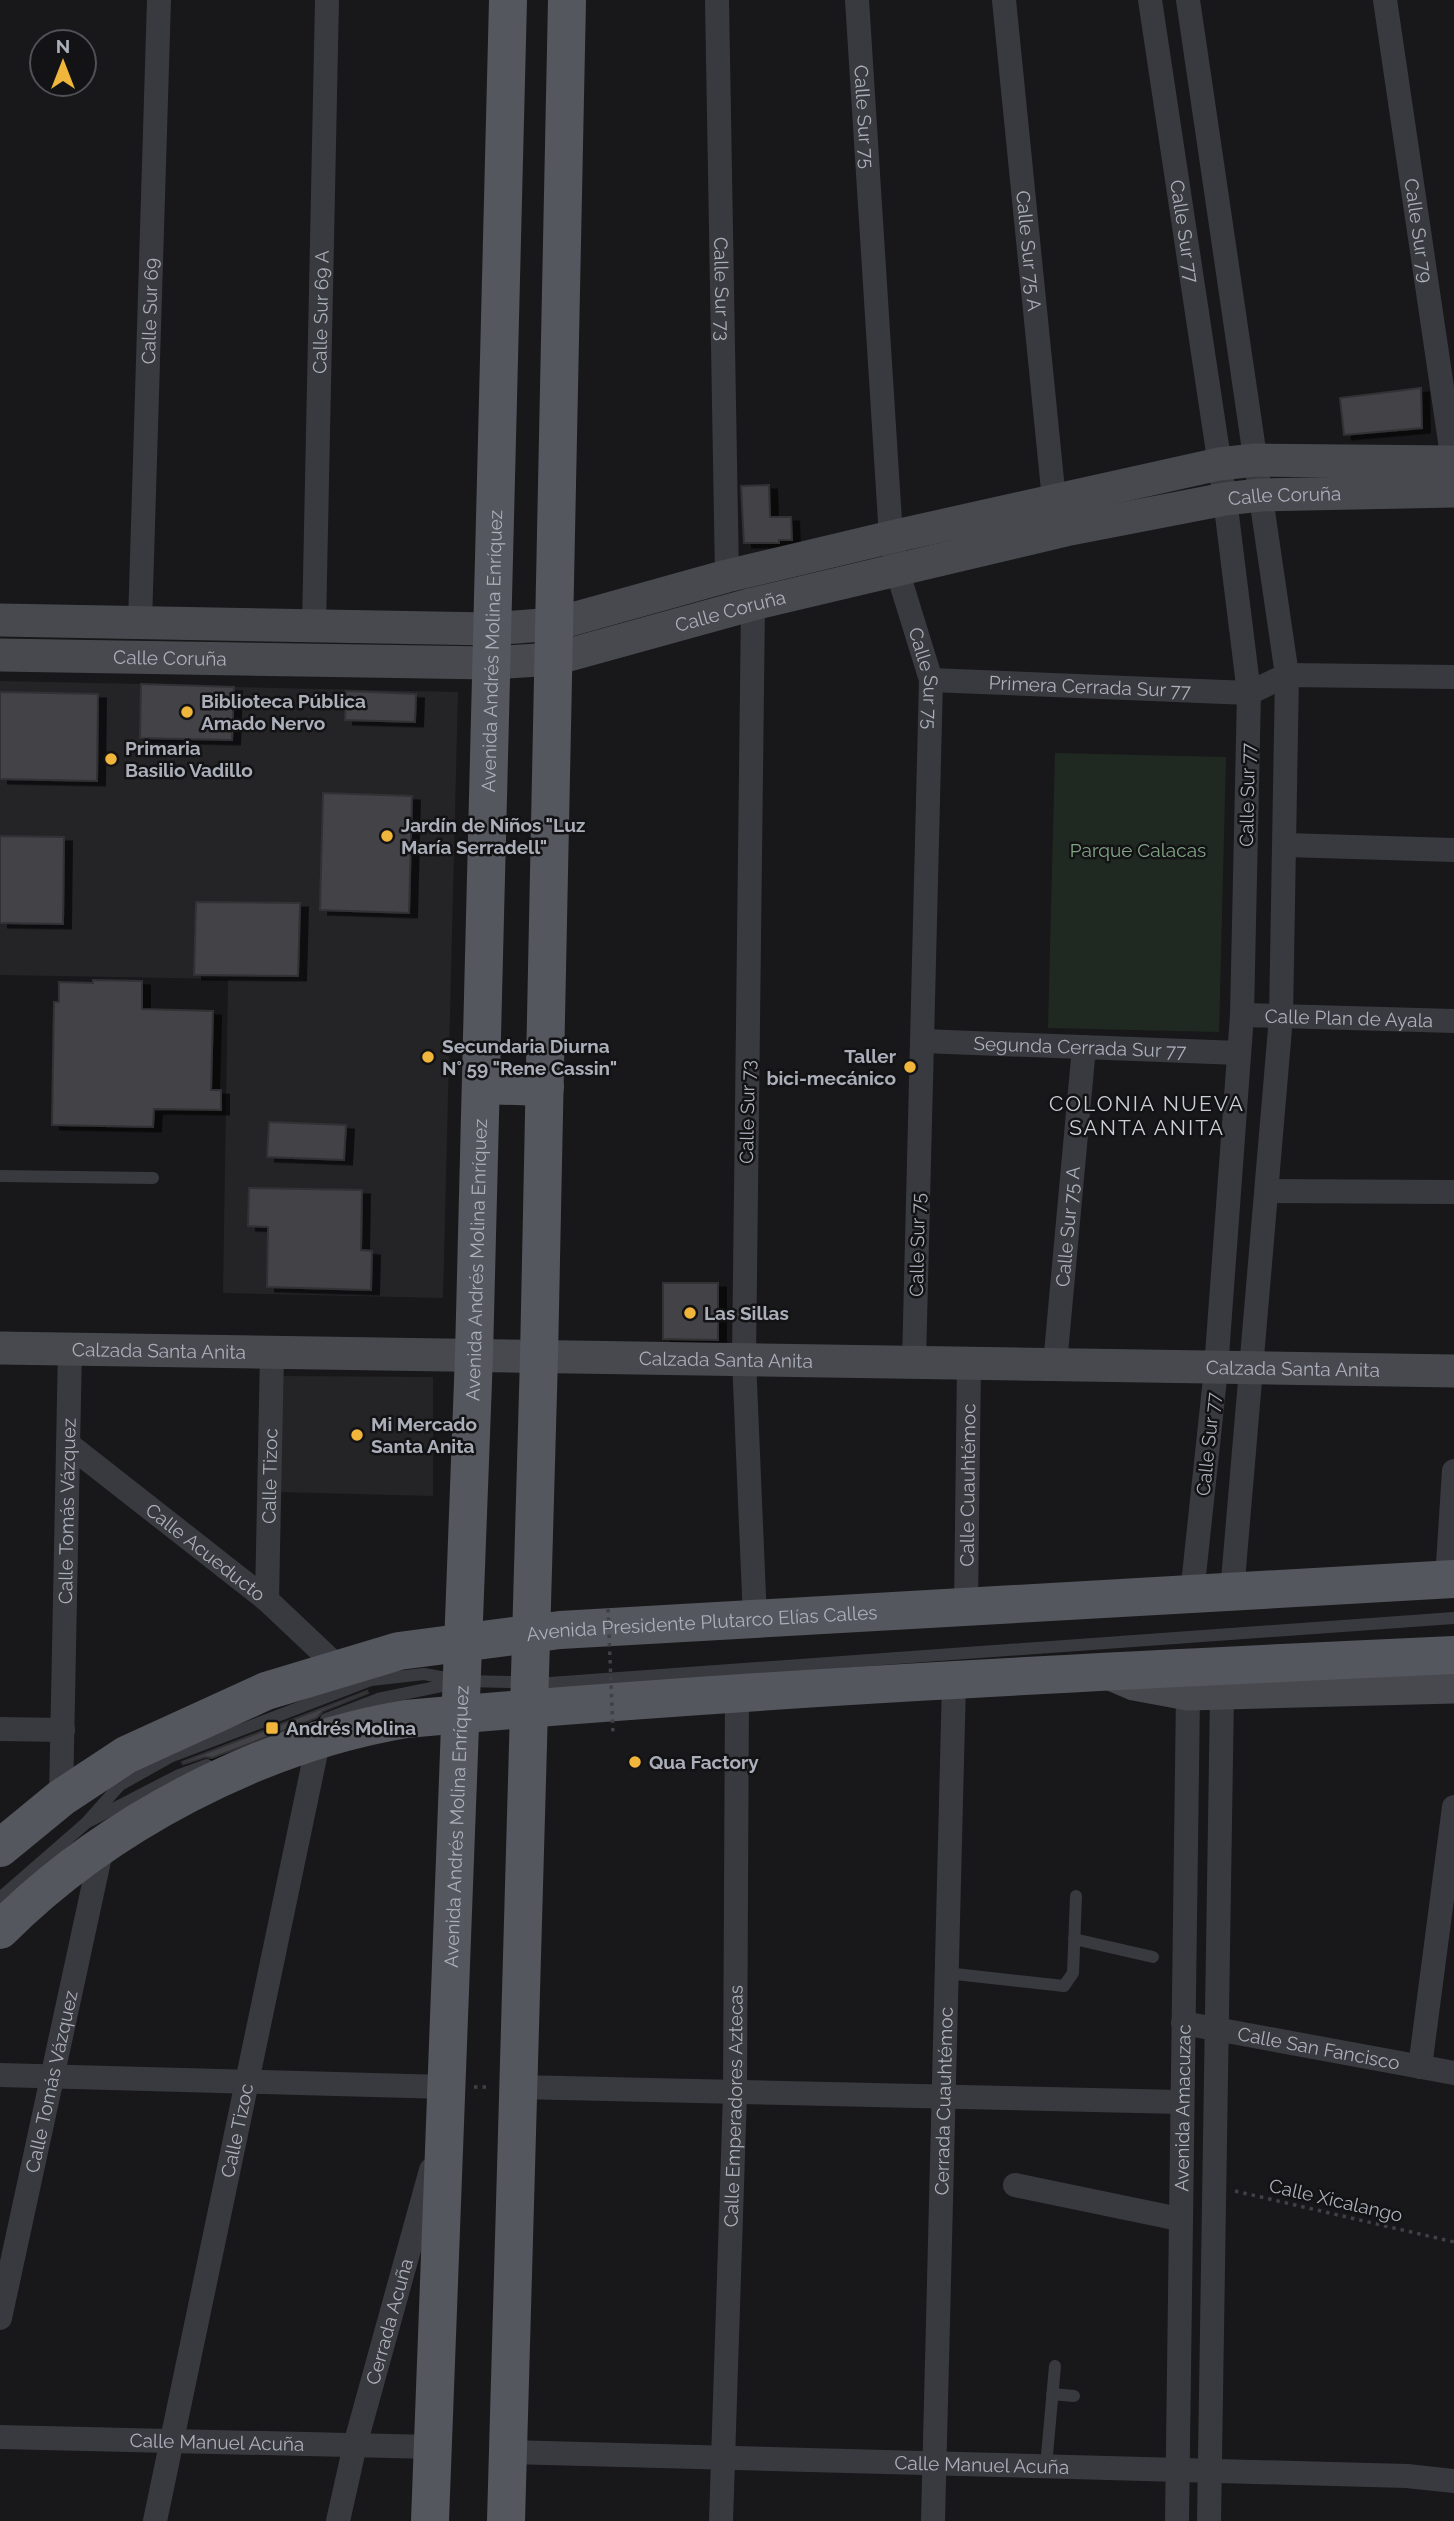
<svg xmlns="http://www.w3.org/2000/svg" width="1454" height="2521" viewBox="0 0 1454 2521" font-family="Raleway,sans-serif">
<style>
.built{fill:#242427}
.green{fill:#202921}
.building{fill:#424347;stroke:#323236;stroke-width:2;filter:url(#shadow)}
.lines{fill:none;stroke-linecap:round;stroke-linejoin:round}
.path{stroke:#3f4146;stroke-width:3.5;stroke-dasharray:3.5 5;stroke-linecap:butt}
.lane{stroke:#393a3f;stroke-width:12}
.street{stroke:#393a3f;stroke-width:24}
.secondary{stroke:#47494f;stroke-width:33}
.primary{stroke:#55575e;stroke-width:38}
.path-bridge{stroke:#3f4146;stroke-width:3.5;stroke-dasharray:3.5 5;stroke-linecap:butt}
.poi-dot{fill:#f0b53b;stroke:#131315;stroke-width:2.5}
.labels{text-anchor:middle;dominant-baseline:central;stroke-width:5;stroke-linejoin:round;paint-order:stroke}
.street-label{font-size:19px;fill:#abafba;stroke:#131315}
.poi-label{font-size:19px;font-weight:bold;fill:#abafba;stroke:#131315;text-anchor:start}
.park-label{font-size:19px;fill:#82a585;stroke:#131315}
.neighbourhood-label{font-size:21px;letter-spacing:2px;fill:#ccced6;stroke:#131315}
</style>
<defs>
<filter id="shadow"><feDropShadow dx="8" dy="4.5" stdDeviation="0" flood-color="#0009"/></filter>
</defs>
<rect width="100%" height="100%" fill="#18181a"/>
<path class="built" d="M0 681 141 684 140 738 231 740 234 687 458 692 443 1298 223 1293 228 979 0 975Z
M282 1376 433 1377V1496L278 1492Z"/>
<path class="green" d="M1055 753 1226 757 1219 1032 1048 1028Z"/>
<path class="building" d="M1421 388 1422 428 1344 435 1340 398Z
M769 485 770 517H791L792 540H779V543H744L741 486Z
M141 684 234 687 232 740 140 738Z
M346 691 416 694 415 722 345 720Z
M0 692 98 694 97 781 0 779Z
M323 793 412 796 409 913 320 910Z
M0 836 64 837 63 924 0 923Z
M196 902 300 903 298 976 194 975Z
M93 980 142 981V1009L213 1011 211 1090H221V1110L154 1109 153 1127 52 1125 54 1002H59V982L93 983Z
M269 1122 346 1125 344 1160 267 1157Z
M249 1188 362 1190 361 1250 372 1251 371 1290 267 1287 268 1227 248 1226Z
M663 1283H718V1340L663 1339Z
M367 1691 368 1693 323 1711 317 1718 212 1758 205 1757 183 1764 182 1762Z"/>
<g class="lines">
<path class="path" d="M474 2087H491
M1235 2191 1454 2242"/>
<path class="lane" d="M0 1176 153 1178
M326 1719 378 1699 456 1683
M86 1823 120 1785 170 1757 371 1680 424 1674 463 1681 550 1683 1454 1618
M0 1898 86 1823 177 1776 207 1765
M1074 1939 1153 1957
M946 1973 1064 1986 1073 1973 1076 1896
M1052 2394 1074 2396
M1046 2466 1055 2366"/>
<g class="street">
<path id="s1" d="M717 0 727 576"/>
<path id="s2" d="M857 0 891 537 897 570 931 680 914 1362"/>
<path id="s3" d="M1004 0 1054 500"/>
<path id="s4" d="M1150 0 1225 499 1249 693 1242 1015 1216 1369 1192 1594"/>
<path d="M1188 0 1287 675 1281 1017 1232 1592"/>
<path id="s5" d="M1385 0 1453 462"/>
<path d="M753 604 744 1359 755 1620"/>
<path id="s6" d="M140 623 159 0"/>
<path id="s7" d="M314 625 327 0"/>
<path id="s8" d="M931 680 1249 693 1287 675 1454 677"/>
<path d="M1285 845 1454 850"/>
<path id="s9" d="M1242 1015 1454 1021"/>
<path id="s10" d="M922 1041 1239 1053"/>
<path d="M1267 1191 1454 1192"/>
<path id="s11" d="M1055 1364 1084 1047"/>
<path id="s12" d="M68 1444 267 1600 339 1668"/>
<path d="M1447 1579 1454 1471"/>
<path id="s13" d="M267 1600 272 1352"/>
<path id="s14" d="M966 1607 969 1363"/>
<path d="M0 1729 63 1730"/>
<path id="s15" d="M61 1798 70 1349"/>
<path id="s16" d="M1183 2023 1454 2073"/>
<path d="M1420 2067 1454 1807"/>
<path d="M0 2075 446 2087"/>
<path d="M517 2087 1181 2102"/>
<path d="M1015 2185 1179 2219"/>
<path id="s17" d="M0 2318 102 1847"/>
<path id="s18" d="M0 2437 433 2447"/>
<path id="s19" d="M508 2452 1407 2476 1454 2481"/>
<path id="s20" d="M155 2521 319 1738"/>
<path id="s21" d="M338 2521 355 2445 431 2170"/>
<path id="s22" d="M721 2521 735 2093 737 1693"/>
<path id="s23" d="M933 2521 954 1681"/>
<path id="s24" d="M1177 2521 1188 1694"/>
<path d="M1209 2521 1222 1695"/>
</g>
<g class="secondary">
<path d="M0 620 491 629 555 624 727 576 891 537 1219 464 1255 460 1454 462"/>
<path id="s25" d="M0 655 490 663 554 659 753 604 1070 529 1225 499 1260 495 1454 491"/>
<path id="s26" d="M0 1348 1454 1371"/>
<path d="M1113 1675 1134 1684 1188 1694 1454 1687"/>
</g>
<g class="primary">
<path d="M481 1085 545 1087"/>
<path id="s27" d="M0 1848 61 1798 126 1755 266 1691 399 1651 560 1630 1454 1579"/>
<path d="M0 1930C106 1824 259 1744 406 1719 755 1688 1104 1671 1454 1655"/>
<path id="s28" d="M430 2521 474 1355 508 0"/>
<path d="M506 2521 539 1357 567 0"/>
</g>
<path class="path-bridge" d="M608 1609 613 1733"/>
</g>
<g class="poi-dot">
<circle cx="187" cy="712" r="7"/>
<circle cx="111" cy="759" r="7"/>
<circle cx="387" cy="836" r="7"/>
<circle cx="428" cy="1057" r="7"/>
<circle cx="910" cy="1067" r="7"/>
<circle cx="690" cy="1313" r="7"/>
<circle cx="357" cy="1435" r="7"/>
<rect x="265" y="1721" width="14" height="14" rx="3.5"/>
<circle cx="635" cy="1762" r="7"/>
</g>
<g class="labels">
<g class="street-label">
<text stroke="none"><textPath href="#s2" startOffset="117">Calle Sur 75</textPath></text>
<text stroke="none"><textPath href="#s5" startOffset="233">Calle Sur 79</textPath></text>
<text stroke="none"><textPath href="#s4" startOffset="234">Calle Sur 77</textPath></text>
<text stroke="none"><textPath href="#s3" startOffset="252">Calle Sur 75 A</textPath></text>
<text stroke="none"><textPath href="#s1" startOffset="289">Calle Sur 73</textPath></text>
<text stroke="none"><textPath href="#s6" startOffset="312">Calle Sur 69</textPath></text>
<text stroke="none"><textPath href="#s7" startOffset="313">Calle Sur 69 A</textPath></text>
<text stroke="none"><textPath href="#s25" startOffset="1304">Calle Coruña</textPath></text>
<text stroke="none"><textPath href="#s25" startOffset="737">Calle Coruña</textPath></text>
<text stroke="none"><textPath href="#s28" startOffset="1871">Avenida Andrés Molina Enríquez</textPath></text>
<text stroke="none"><textPath href="#s25" startOffset="170">Calle Coruña</textPath></text>
<text stroke="none"><textPath href="#s2" startOffset="684">Calle Sur 75</textPath></text>
<text stroke="none"><textPath href="#s8" startOffset="159">Primera Cerrada Sur 77</textPath></text>
<text transform="translate(1247 795) rotate(-89)">Calle Sur 77</text>
<text stroke="none"><textPath href="#s9" startOffset="107">Calle Plan de Ayala</textPath></text>
<text stroke="none"><textPath href="#s10" startOffset="158">Segunda Cerrada Sur 77</textPath></text>
<text transform="translate(747 1112) rotate(-89)">Calle Sur 73</text>
<text stroke="none"><textPath href="#s11" startOffset="138">Calle Sur 75 A</textPath></text>
<text transform="translate(917 1245) rotate(-89)">Calle Sur 75</text>
<text stroke="none"><textPath href="#s28" startOffset="1262">Avenida Andrés Molina Enríquez</textPath></text>
<text stroke="none"><textPath href="#s26" startOffset="159">Calzada Santa Anita</textPath></text>
<text stroke="none"><textPath href="#s26" startOffset="726">Calzada Santa Anita</textPath></text>
<text stroke="none"><textPath href="#s26" startOffset="1293">Calzada Santa Anita</textPath></text>
<text transform="translate(1208 1444) rotate(-84)">Calle Sur 77</text>
<text stroke="none"><textPath href="#s13" startOffset="124">Calle Tizoc</textPath></text>
<text stroke="none"><textPath href="#s14" startOffset="122">Calle Cuauhtémoc</textPath></text>
<text stroke="none"><textPath href="#s15" startOffset="287">Calle Tomás Vázquez</textPath></text>
<text stroke="none"><textPath href="#s12" startOffset="175">Calle Acueducto</textPath></text>
<text stroke="none"><textPath href="#s27" startOffset="754">Avenida Presidente Plutarco Elías Calles</textPath></text>
<text stroke="none"><textPath href="#s28" startOffset="695">Avenida Andrés Molina Enríquez</textPath></text>
<text stroke="none"><textPath href="#s16" startOffset="138">Calle San Fancisco</textPath></text>
<text stroke="none"><textPath href="#s17" startOffset="242">Calle Tomás Vázquez</textPath></text>
<text stroke="none"><textPath href="#s23" startOffset="420">Cerrada Cuauhtémoc</textPath></text>
<text stroke="none"><textPath href="#s22" startOffset="415">Calle Emperadores Aztecas</textPath></text>
<text stroke="none"><textPath href="#s24" startOffset="413">Avenida Amacuzac</textPath></text>
<text stroke="none"><textPath href="#s20" startOffset="399">Calle Tizoc</textPath></text>
<text transform="translate(1336 2200) rotate(13)">Calle Xicalango</text>
<text stroke="none"><textPath href="#s21" startOffset="206">Cerrada Acuña</textPath></text>
<text stroke="none"><textPath href="#s18" startOffset="217">Calle Manuel Acuña</textPath></text>
<text stroke="none"><textPath href="#s19" startOffset="474">Calle Manuel Acuña</textPath></text>
</g>
<g class="poi-label">
<text x="201" y="701">Biblioteca Pública<tspan x="201" dy="22">Amado Nervo</tspan></text>
<text x="125" y="748">Primaria<tspan x="125" dy="22">Basilio Vadillo</tspan></text>
<text x="401" y="825">Jardín de Niños "Luz<tspan x="401" dy="22">María Serradell"</tspan></text>
<text x="442" y="1046">Secundaria Diurna<tspan x="442" dy="22">N° 59 "Rene Cassin"</tspan></text>
<text x="896" y="1056" text-anchor="end">Taller<tspan x="896" dy="22">bici-mecánico</tspan></text>
<text x="704" y="1313">Las Sillas</text>
<text x="371" y="1424">Mi Mercado<tspan x="371" dy="22">Santa Anita</tspan></text>
<text x="286" y="1728">Andrés Molina</text>
<text x="649" y="1762">Qua Factory</text>
</g>
<g class="park-label">
<text x="1138" y="850">Parque Calacas</text>
</g>
<g class="neighbourhood-label">
<text x="1147" y="1103">COLONIA NUEVA<tspan x="1147" dy="24">SANTA ANITA</tspan></text>
</g>
</g>
<g transform="translate(63 63)"><circle r="33" fill="#131315" stroke="#505157" stroke-width="2"/>
<path d="M0-5L12 26L0 18L-12 26Z" fill="#f0b53b"/>
<text y="-10" font-size="19" font-weight="bold" text-anchor="middle" fill="#abafba">N</text>
</g>
</svg>
